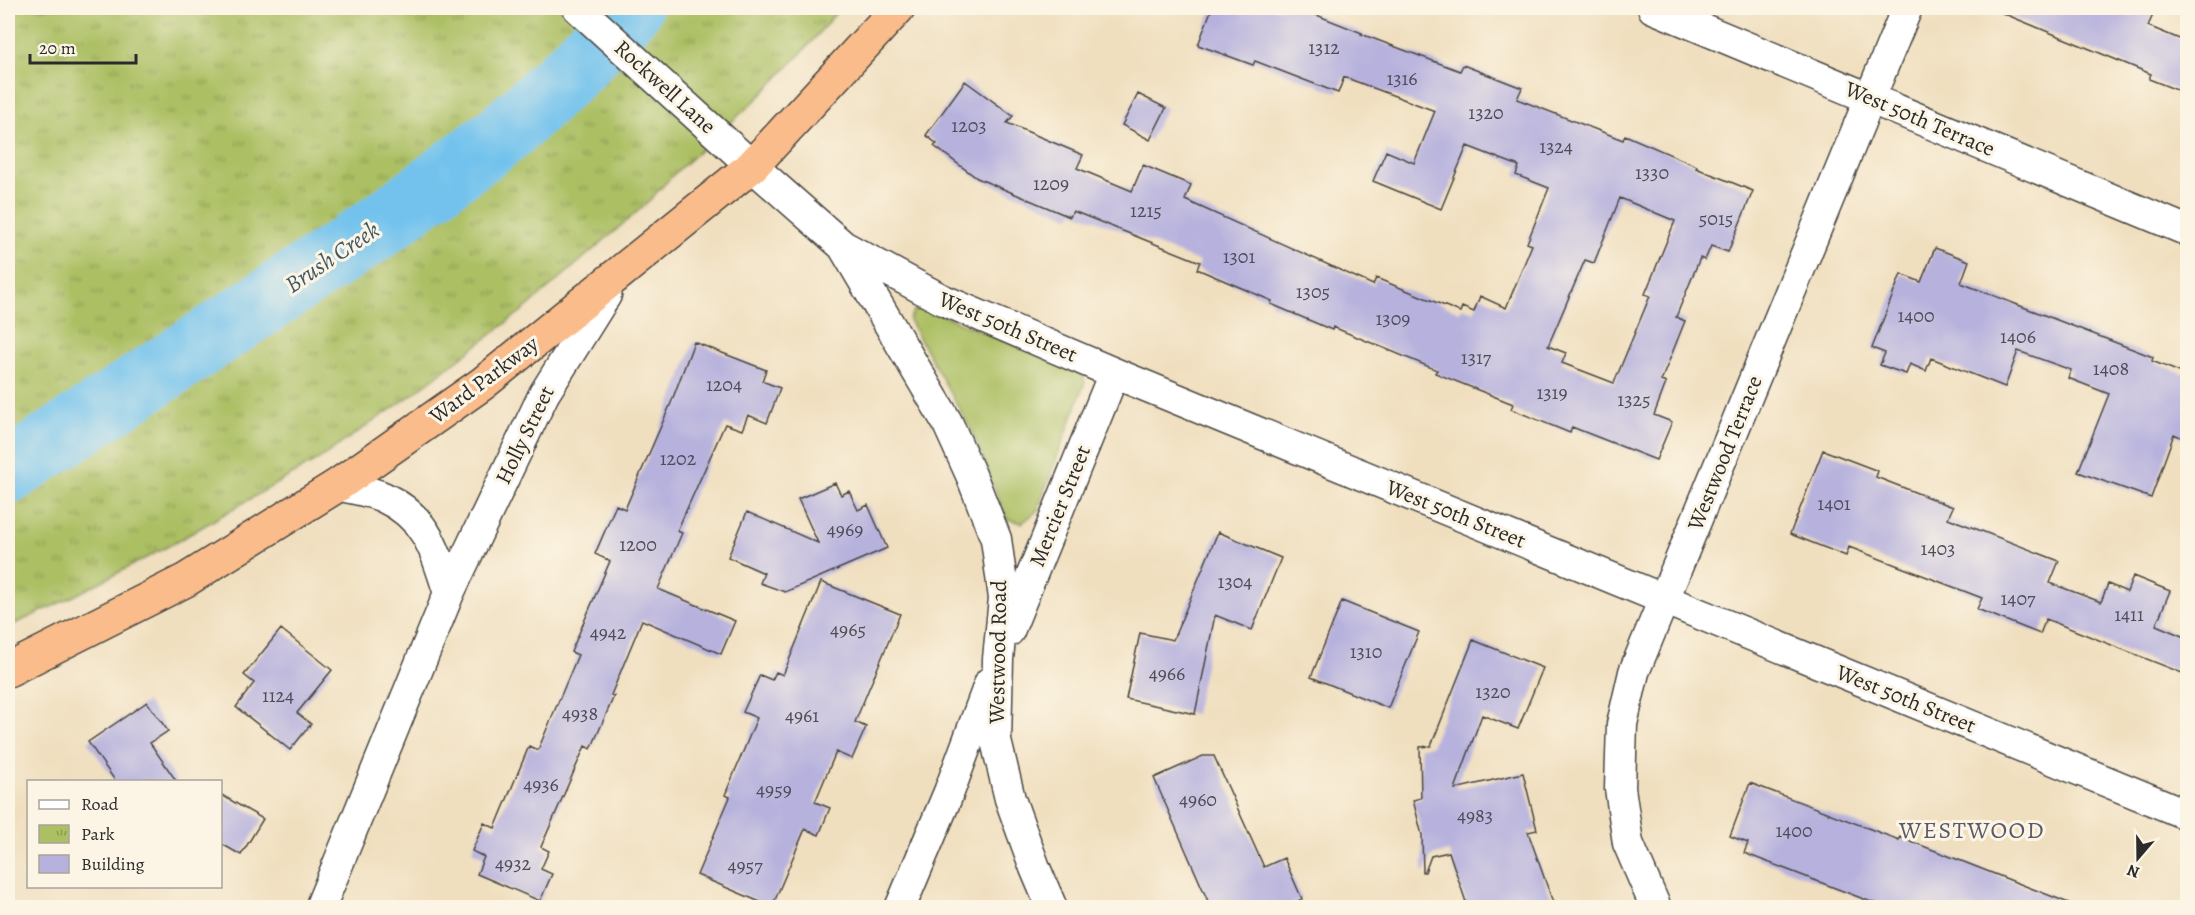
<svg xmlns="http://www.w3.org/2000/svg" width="2195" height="915" viewBox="0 0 2195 915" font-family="Alegreya,serif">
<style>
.grass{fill:#acbf63;stroke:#6c7547;stroke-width:1.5}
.park{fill:url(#park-tufts);stroke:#6c7547;stroke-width:1.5}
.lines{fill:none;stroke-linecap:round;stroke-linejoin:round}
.river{stroke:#72c2ed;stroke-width:64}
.building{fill:#b7b2dd;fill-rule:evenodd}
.street-casing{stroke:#494641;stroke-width:33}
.highway-casing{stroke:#494641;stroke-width:36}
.street{stroke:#fff;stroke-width:30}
.highway{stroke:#fabc8b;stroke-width:33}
.labels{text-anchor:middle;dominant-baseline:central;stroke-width:6;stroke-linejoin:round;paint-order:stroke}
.number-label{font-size:20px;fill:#4e4d58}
.street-label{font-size:22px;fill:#2b2b2b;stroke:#fcf5e5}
.water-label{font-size:24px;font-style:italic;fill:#405865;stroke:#fcf5e5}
.neighbourhood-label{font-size:24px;letter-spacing:1.5px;fill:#5c5a69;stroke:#fcf5e5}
</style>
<defs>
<pattern id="park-tufts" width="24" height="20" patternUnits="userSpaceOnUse" patternTransform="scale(1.5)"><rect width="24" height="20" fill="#acbf63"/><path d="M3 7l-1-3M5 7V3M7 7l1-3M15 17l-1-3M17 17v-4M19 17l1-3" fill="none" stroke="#8c9b52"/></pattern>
</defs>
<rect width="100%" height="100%" fill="#fcf5e5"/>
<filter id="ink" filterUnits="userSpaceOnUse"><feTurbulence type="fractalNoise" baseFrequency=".0167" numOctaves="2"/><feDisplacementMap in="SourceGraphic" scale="12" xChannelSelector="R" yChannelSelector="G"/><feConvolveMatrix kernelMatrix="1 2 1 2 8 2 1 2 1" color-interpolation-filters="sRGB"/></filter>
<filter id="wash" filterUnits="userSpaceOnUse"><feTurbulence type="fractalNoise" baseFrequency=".008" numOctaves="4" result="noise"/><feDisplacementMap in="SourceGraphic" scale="24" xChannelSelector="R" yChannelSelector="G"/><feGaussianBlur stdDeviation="1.35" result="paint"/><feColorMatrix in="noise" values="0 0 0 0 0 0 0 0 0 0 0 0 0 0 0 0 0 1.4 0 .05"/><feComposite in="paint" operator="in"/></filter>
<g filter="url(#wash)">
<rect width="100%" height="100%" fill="#f0dfbf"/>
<path class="grass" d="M927 309 1082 374 1085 382 1037 511 1022 523 1007 519 971 429 909 320 914 310Z"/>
<path class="park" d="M8 8H840L807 47 758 98 675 173 646 204 527 307 409 397 317 460 178 541 68 599 8 627Z"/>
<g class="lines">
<path class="river" d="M8 472 374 230 503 134 576 66 630 8"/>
</g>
<g id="blocks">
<path class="building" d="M1212 8H1299L1362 33 1361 34 1460 71 1463 65 1522 88 1517 99 1623 140 1625 135 1697 166 1696 168 1753 191 1728 252 1711 246 1705 260 1700 258 1676 317 1685 321 1661 381 1666 383 1654 415 1672 422 1656 460 1572 427 1570 433 1511 409 1513 404 1435 373 1437 370 1333 327 1332 330 1271 304 1272 301 1197 269 1200 262 1073 211 1070 217 977 178 934 146 937 144 926 135 965 81 1013 116 1007 123 1083 155 1077 168 1132 191 1143 165 1191 185 1185 200 1373 285 1376 278 1460 312 1462 307 1474 312 1480 296 1506 308 1532 245 1527 243 1549 188 1516 175 1519 166 1467 146 1441 209 1373 181 1386 151 1414 163 1435 111 1344 77 1338 93 1255 61 1253 65 1198 45ZM1620 198 1675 221 1645 294 1650 296 1614 383 1562 363 1566 353 1548 346 1585 260 1594 263Z
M1990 8H2156L2148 26 2187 42V94L2149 79 2151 74Z
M1138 94 1166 108 1150 140 1122 125Z
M1935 248 1969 261 1961 283 2153 357 2152 361 2187 375V440L2174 434 2151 498 2078 472 2109 394 2068 378 2071 370 2018 351 2005 387 1931 358 1926 371 1910 364 1906 374 1880 365 1885 353 1872 348 1901 274 1921 282Z
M694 342 766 370 762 381 780 388 767 423 748 415 742 430 725 424 677 531 682 533 658 589 735 621 721 654 642 620 611 695 614 696 591 749 585 746 541 847 549 851 541 869 552 874 540 901 477 874 484 857 472 851 484 823 495 828 529 746 538 750 578 655 571 652 610 561 595 554 616 505 625 509 671 403Z
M1823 450 1878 471 1876 477 1953 507 1948 518 2059 561 2050 583 2101 602 2108 584 2127 592 2133 576 2170 591 2156 625 2187 638V675L2046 619 2040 634 1977 609 1982 598 1849 547 1846 556 1790 534Z
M835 483 841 495 849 491 858 510 868 505 887 548 785 592 760 583 764 573 728 557 747 512 818 543 798 499Z
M1218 532 1281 558 1252 630 1215 615 1195 714 1126 699 1140 633 1173 640Z
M821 582 900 614 855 722 866 727 852 759 836 752 815 802 830 808 819 835 805 829 772 907 697 875 730 797 725 795 757 718 743 712 760 675 772 680 776 672 783 675Z
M1342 601 1419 632 1388 708 1311 677Z
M281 629 332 670 297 713 311 724 290 750 236 707 254 683 244 675Z
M1473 640 1543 668 1518 729 1482 715 1455 789 1523 773 1537 830 1528 832 1555 908H1468L1449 852 1431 856 1425 872H1423L1422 835 1413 800 1421 798 1420 747 1431 746Z
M147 702 168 731 150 743 177 782H116L88 742Z
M1203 756H1214L1264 867 1284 858 1302 899 1283 908H1211L1154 778Z
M1750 783 1899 840 1900 837 2074 905V908H1887L1744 853 1748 843 1730 836Z
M220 794 263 819 241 855 220 843Z"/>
</g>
</g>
<g filter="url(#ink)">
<use href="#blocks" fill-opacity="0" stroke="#494641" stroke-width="1.5"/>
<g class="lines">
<g class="street-casing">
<path id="street" d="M578 8 752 166 843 246 941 299 1114 373 2188 815
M1653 8 2188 231
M843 246 947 422 971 475 996 539 1004 598 998 659 996 741 1010 799 1035 868 1052 908
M338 485C353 489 370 491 383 497 428 518 435 551 449 593
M1009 631 1114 373
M320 908 449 593 544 394 606 295 608 282
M900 908 949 792 990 682
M1656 908 1628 843 1620 788 1622 724 1634 672 1907 8"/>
</g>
<g class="highway-casing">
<path id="highway" d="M8 670 186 580 338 485 482 384 752 166 898 8"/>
</g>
<use href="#street" class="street"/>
<use href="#highway" class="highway"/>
</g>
</g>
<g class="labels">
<g class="number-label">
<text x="1324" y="47">1312</text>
<text x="1402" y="78">1316</text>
<text x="1486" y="112">1320</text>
<text x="969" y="125">1203</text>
<text x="1556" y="146">1324</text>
<text x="1652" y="172">1330</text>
<text x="1051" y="183">1209</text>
<text x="1146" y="210">1215</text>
<text x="1716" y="218">5015</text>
<text x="1239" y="256">1301</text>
<text x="1313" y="291">1305</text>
<text x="1916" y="315">1400</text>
<text x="1393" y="318">1309</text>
<text x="2018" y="336">1406</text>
<text x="1476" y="357">1317</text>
<text x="2111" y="368">1408</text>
<text x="724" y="384">1204</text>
<text x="1552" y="392">1319</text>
<text x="1634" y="399">1325</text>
<text x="678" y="458">1202</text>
<text x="1834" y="503">1401</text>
<text x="845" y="529">4969</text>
<text x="638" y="544">1200</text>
<text x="1938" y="548">1403</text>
<text x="1235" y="581">1304</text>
<text x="2018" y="598">1407</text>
<text x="2129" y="614">1411</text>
<text x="848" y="629">4965</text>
<text x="608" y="632">4942</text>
<text x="1366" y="651">1310</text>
<text x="1167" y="673">4966</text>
<text x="1493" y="691">1320</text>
<text x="278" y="695">1124</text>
<text x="580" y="713">4938</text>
<text x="802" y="715">4961</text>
<text x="541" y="784">4936</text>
<text x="774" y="789">4959</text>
<text x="1198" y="799">4960</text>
<text x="1475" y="815">4983</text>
<text x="1794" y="830">1400</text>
<text x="513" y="863">4932</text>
<text x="745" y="865">4957</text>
</g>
<g class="street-label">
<text transform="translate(665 87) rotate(42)">Rockwell Lane</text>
<text transform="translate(1920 119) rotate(23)">West 50th Terrace</text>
<text transform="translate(1008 327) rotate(23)">West 50th Street</text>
<text transform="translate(484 380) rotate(-37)">Ward Parkway</text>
<text transform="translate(525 435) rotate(-64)">Holly Street</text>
<text transform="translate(1725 453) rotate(-68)">Westwood Terrace</text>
<text transform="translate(1060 506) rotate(-68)">Mercier Street</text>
<text transform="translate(1456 514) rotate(22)">West 50th Street</text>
<text transform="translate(998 652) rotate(-89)">Westwood Road</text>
<text transform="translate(1906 699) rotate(22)">West 50th Street</text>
</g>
<g class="water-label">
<text transform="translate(332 257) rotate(-34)">Brush Creek</text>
</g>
<g class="neighbourhood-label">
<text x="1972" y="830">WESTWOOD</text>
</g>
</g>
<rect width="2195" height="915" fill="none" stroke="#fcf5e5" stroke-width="30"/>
<rect x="27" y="780" width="195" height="108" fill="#fcf5e5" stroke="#a8a49b" stroke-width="1.5"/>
<rect x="39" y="800" width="30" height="9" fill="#ffffff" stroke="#a8a49b" stroke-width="1.5"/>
<text x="81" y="810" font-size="18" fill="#2b2b2b">Road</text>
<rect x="39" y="825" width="30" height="18" fill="url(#park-tufts)" stroke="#a8a49b" stroke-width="1.5"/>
<text x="81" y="840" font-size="18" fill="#2b2b2b">Park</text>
<rect x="39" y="855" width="30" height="18" fill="#b7b2dd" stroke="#a8a49b" stroke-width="1.5"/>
<text x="81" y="870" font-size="18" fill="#2b2b2b">Building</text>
<g transform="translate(2138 858) rotate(200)" stroke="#fcf5e5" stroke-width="4.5" paint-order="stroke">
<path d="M0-4.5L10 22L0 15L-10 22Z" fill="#2b2b2b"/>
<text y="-9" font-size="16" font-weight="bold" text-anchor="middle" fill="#2b2b2b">N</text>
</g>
<path d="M30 54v9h106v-9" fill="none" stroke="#2b2b2b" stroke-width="3"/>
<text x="39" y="54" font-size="18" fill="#2b2b2b" stroke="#fcf5e5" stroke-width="4.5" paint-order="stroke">20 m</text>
</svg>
